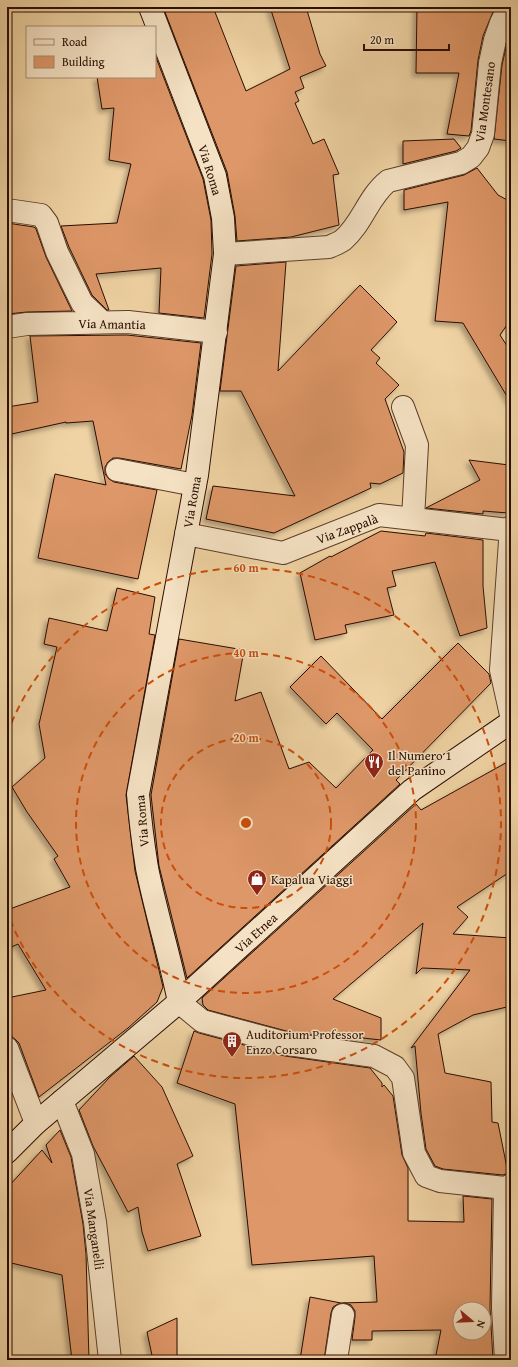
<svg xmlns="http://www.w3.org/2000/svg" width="518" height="1367" viewBox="0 0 518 1367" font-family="'Gentium Book Plus',serif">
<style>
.building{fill:#de9768;stroke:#290d01;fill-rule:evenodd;filter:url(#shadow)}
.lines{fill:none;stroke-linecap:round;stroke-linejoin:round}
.street-casing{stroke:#5b3e2a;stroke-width:24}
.secondary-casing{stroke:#290d01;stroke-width:24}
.street{stroke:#f5e2c4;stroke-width:22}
.secondary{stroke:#f5e2c4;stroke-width:22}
.ring{fill:none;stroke:#cb4e0a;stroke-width:2;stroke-dasharray:7 5}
.labels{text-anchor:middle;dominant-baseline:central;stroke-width:3;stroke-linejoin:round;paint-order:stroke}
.street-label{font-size:13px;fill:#290d01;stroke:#f5e2c4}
.poi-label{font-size:13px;fill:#290d01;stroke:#f5e2c4;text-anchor:start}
.centre{fill:#cb4e0a;stroke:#f5e2c4;stroke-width:2}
.ring-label{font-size:12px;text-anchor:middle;font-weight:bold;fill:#cb4e0a;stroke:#f5e2c4;stroke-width:3;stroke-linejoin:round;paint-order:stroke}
</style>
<defs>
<filter id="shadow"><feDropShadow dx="-3.5" dy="3.5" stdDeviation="2" flood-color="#0004"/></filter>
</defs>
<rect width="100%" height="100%" fill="#f0d3a4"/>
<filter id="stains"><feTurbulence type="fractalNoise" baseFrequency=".005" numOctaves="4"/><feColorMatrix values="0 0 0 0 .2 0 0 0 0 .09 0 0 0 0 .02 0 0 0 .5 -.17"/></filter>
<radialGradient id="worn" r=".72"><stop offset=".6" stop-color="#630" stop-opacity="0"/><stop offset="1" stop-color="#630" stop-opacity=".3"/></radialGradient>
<path class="building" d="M163 7H213L246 91 290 69 270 7H306L320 54 326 66 300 77 304 88 295 92 299 101 295 103 313 144 324 139 339 174 333 175 339 225 291 237 237 241 235 216 227 172Z
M417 7H495L483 36 478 60 471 131 469 136 447 134 459 73H416Z
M511 32V141L494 139 502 65 507 43Z
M155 55 203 179 211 220 212 254 204 318 159 313 161 268 96 274 109 310H107L92 295 69 247 61 226 117 223 131 164 109 160 114 108 102 109 97 77H155Z
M454 139 461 148 456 151 403 164V141Z
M477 168 498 195 511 202V319L500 335 511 352V403L463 323 435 321 448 202 404 210V190L464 175Z
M7 223 34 227 36 229 46 257 72 311 27 312 7 314Z
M286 262 278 371 360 285 397 322 371 350 380 358 376 363 399 385 385 399 404 452 403 473 380 484 370 483 371 488 274 533 206 519 213 486 295 496 241 391H220L236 266Z
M127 335 201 343 192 415 181 469 119 458H113L108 462 105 467V474L109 479 114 482 157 490 138 579 38 558 55 474 106 485 93 421 66 423V422L7 435V407L38 402 30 336Z
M469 460 509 465 511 464V495L508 513 483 511V514L426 508 480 480Z
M381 531 425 536 426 533 483 540V586L487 628 460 636 435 562 392 571 396 586 387 588 394 615 345 625 347 633 315 640 300 573 330 556 331 557Z
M117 588 155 597 149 634 155 635 126 795 135 871 163 987 157 1002 128 1028 39 1097 19 1043 15 1039 12 1037 7 1008V998L46 990 18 944 7 949V910L70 887 54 859 58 856 27 812 12 787 45 758 39 724 57 647 44 644 49 618 107 631Z
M179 639 244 650 235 701 261 692 289 769 309 762 336 788 373 750 337 713 326 724 290 687 321 656 382 719 458 643 489 674 491 683 396 780 400 784 187 978 159 866 151 795Z
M511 760V871L457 907 468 917 453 934 511 938V1006L473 1015 438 1034 445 1073 491 1082 492 1122 498 1123 508 1173 503 1175 443 1169 435 1166 426 1149 421 1113 415 1046 411 1048 470 970 422 968 416 974 423 923 333 999 381 1018V1040L344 1036 347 1040 290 1032 208 1010 203 1005 202 998 416 804 421 810Z
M194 1031 199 1033 285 1056 370 1068 382 1083V1087L384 1085 393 1096 402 1155 408 1168V1221L464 1222 463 1196 492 1199 490 1308 493 1360H435L441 1330 372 1331V1340H352L355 1317V1311L351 1305 345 1303 338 1304 333 1307 331 1313 324 1360H300L310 1297 341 1303 377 1302 374 1256 252 1265 235 1104 177 1083ZM460 1309H484V1333H460Z
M134 1056 162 1087 193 1156 177 1164 201 1236 148 1251 142 1232 138 1207 128 1212 93 1146 79 1110 110 1077Z
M60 1130 71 1157 83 1224 86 1254 89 1360H72L62 1275 7 1262V1188L42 1150 52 1163 46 1145Z
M177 1318V1360H153L147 1332Z"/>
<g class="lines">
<g class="street-casing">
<path id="street" d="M7 210 41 215 47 223 57 252 82 303 102 322
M225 254 329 247C333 245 339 243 343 240 362 224 368 197 388 181L461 163 471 157 478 148 483 134 490 63 495 40 501 23 509 7
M7 327 27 324 128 322 216 332
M403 407 417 445 413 519
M117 470 195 485
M511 527 501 670 511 715
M186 534 283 553 379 515 510 530
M179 1002 202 1021 288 1044 374 1056 395 1067 403 1078 414 1153 426 1176 440 1181 505 1188 511 1185
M7 1048 36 1123
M62 1101 83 1154 95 1222 110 1360
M505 1188 503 1308 506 1360
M336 1360 343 1315"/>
</g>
<g class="secondary-casing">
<path id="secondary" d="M150 7 215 176 223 218 225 254 197 475 138 794C140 819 143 843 147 868 156 913 170 957 179 1002
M7 1152 36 1123 179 1002 412 790 511 722"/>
</g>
<use href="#street" class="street"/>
<use href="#secondary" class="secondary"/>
</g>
<g class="ring">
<circle cx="246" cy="823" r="85"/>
<circle cx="246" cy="823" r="170"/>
<path d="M7 734A255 255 0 1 1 7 912"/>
</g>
<defs>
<g id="restaurant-pin" transform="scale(1)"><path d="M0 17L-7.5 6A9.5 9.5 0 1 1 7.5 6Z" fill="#8f2418" stroke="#f5e2c4"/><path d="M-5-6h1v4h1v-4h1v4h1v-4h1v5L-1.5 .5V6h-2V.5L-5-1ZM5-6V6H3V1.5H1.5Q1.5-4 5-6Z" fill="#fff"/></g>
<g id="shop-pin" transform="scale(1)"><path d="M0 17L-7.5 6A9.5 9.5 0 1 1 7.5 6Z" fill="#8f2418" stroke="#f5e2c4"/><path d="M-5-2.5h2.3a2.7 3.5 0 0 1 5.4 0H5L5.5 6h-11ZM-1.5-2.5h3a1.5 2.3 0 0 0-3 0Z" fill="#fff"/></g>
<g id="building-pin" transform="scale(1)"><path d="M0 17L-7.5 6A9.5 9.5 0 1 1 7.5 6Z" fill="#8f2418" stroke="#f5e2c4"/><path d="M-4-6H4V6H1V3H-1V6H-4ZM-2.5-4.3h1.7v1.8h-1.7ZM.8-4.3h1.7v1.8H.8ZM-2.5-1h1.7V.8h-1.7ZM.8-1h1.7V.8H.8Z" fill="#fff"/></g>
</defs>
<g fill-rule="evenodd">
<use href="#restaurant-pin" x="374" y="762"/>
<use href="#shop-pin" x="257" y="879"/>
<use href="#building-pin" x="232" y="1041"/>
</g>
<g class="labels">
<g class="street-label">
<text transform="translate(485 102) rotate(-82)">Via Montesano</text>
<text transform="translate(210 170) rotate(73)">Via Roma</text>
<text transform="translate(112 324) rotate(1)">Via Amantia</text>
<text transform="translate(192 502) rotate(-80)">Via Roma</text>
<text transform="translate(347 529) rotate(-20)">Via Zappalà</text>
<text transform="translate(142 821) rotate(-95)">Via Roma</text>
<text transform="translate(256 933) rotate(-42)">Via Etnea</text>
<text transform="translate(94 1229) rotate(82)">Via Manganelli</text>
</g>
<g class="poi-label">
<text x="388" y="755">Il Numero 1<tspan x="388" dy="15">del Panino</tspan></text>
<text x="271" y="879">Kapalua Viaggi</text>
<text x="246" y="1034">Auditorium Professor<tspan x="246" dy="15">Enzo Corsaro</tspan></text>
</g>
</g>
<circle cx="246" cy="823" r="6" class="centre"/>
<g class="ring-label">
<text x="246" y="572">60 m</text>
<text x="246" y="657">40 m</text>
<text x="246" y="742">20 m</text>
</g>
<rect width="518" height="1367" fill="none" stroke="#f0d3a4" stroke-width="24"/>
<rect x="8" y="8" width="502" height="1351" fill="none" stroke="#290d01" stroke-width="2"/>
<rect x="12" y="12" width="494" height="1343" fill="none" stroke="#290d01"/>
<rect x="26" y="26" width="130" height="52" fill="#f5e2c4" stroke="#a38d76"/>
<rect x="34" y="39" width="20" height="6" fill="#f5e2c4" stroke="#a38d76"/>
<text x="62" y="46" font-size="12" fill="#290d01">Road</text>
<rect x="34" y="56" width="20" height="12" fill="#de9768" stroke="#a38d76"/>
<text x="62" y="66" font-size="12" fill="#290d01">Building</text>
<g transform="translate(472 1321) rotate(109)"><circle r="19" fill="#f5e2c4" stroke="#a38d76"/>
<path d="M0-3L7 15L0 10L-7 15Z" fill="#8f2418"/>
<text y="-6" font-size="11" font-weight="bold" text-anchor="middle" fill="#290d01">N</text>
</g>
<path d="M364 44v6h85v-6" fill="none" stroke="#290d01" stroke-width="2"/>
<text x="370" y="44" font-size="12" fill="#290d01" stroke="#f5e2c4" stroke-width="3" paint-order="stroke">20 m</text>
<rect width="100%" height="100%" filter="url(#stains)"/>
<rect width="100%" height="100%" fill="url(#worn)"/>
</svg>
